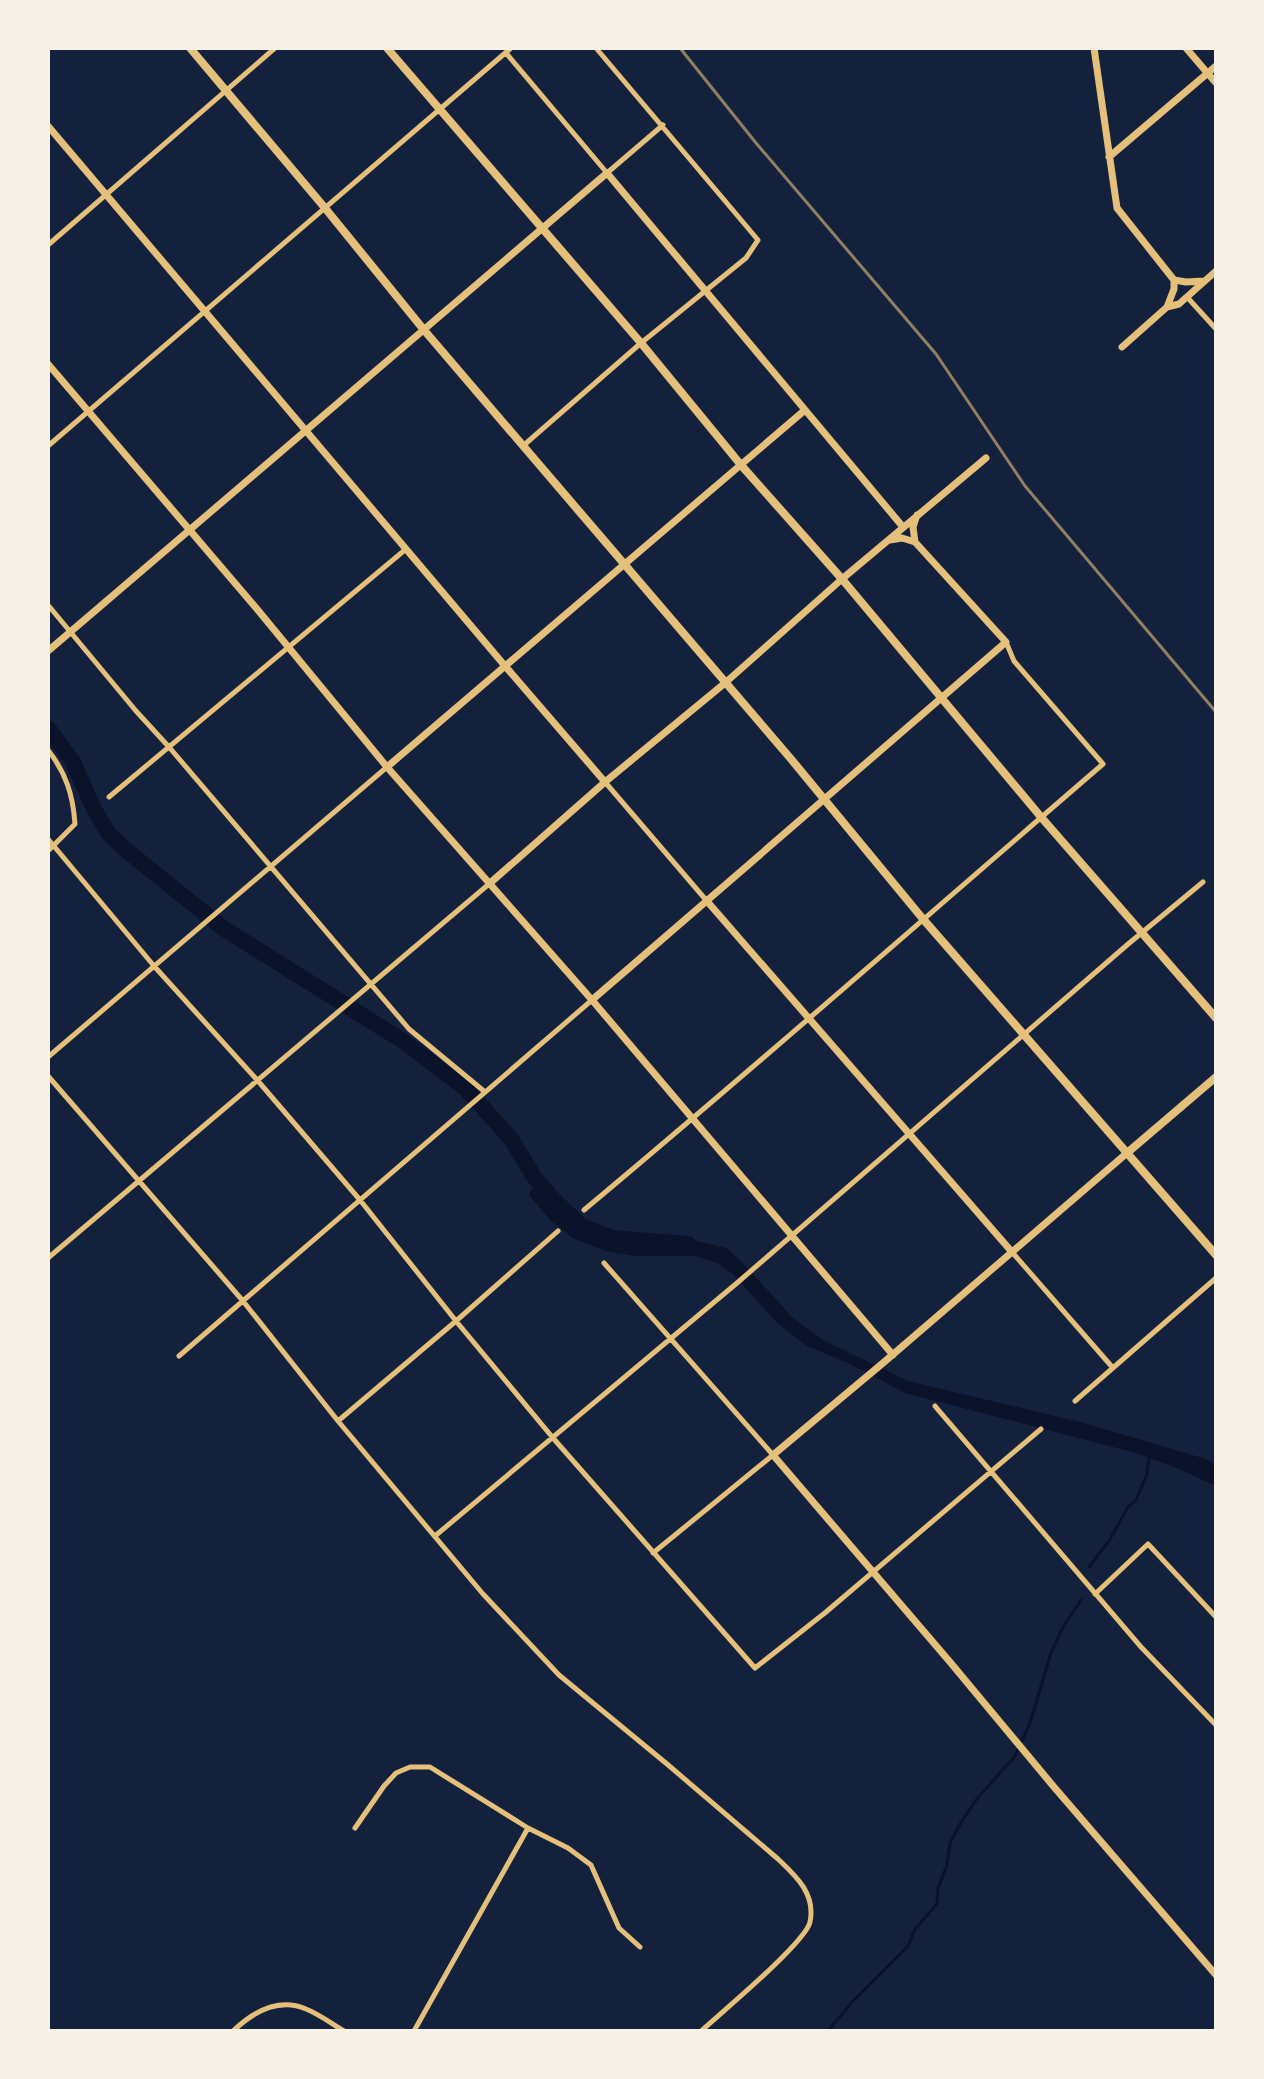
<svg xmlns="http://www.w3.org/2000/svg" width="1264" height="2079" viewBox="0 0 1264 2079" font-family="Cabin,sans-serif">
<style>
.water{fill:#0b132b}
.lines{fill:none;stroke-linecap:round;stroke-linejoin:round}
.stream{stroke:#0b132b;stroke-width:3}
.river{stroke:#0b132b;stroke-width:16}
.minor{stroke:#e5c07b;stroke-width:5}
.tertiary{stroke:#e5c07b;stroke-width:7}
.secondary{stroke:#e5c07b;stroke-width:8}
.rail{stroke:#918062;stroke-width:3}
</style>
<rect width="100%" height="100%" fill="#14213d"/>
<path class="water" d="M537 1177 567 1219 605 1241 642 1247 679 1240 697 1241 726 1248 741 1261 793 1318 823 1340 908 1381 1084 1423 1206 1459 1216 1465V1486L1179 1469 1136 1453 905 1393 850 1364 807 1346 777 1323 733 1274 717 1263 695 1256H635L605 1251 573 1238 551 1221 529 1195Z"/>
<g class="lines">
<path class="stream" d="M1089 1567 1109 1541 1128 1507 1136 1500 1147 1474 1149 1457
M828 2031 853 2001 908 1946 915 1929 937 1904 938 1888 947 1865 950 1843 960 1824 976 1800 1015 1756 1030 1723 1051 1653 1063 1627 1081 1600"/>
<path class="river" d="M48 728 73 762 94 809 109 834 126 850 223 928 403 1041 466 1089 512 1140 534 1177 555 1201 582 1226 612 1238 688 1244"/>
<path class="minor" d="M506 53 607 173 663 125
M48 245 275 48
M1187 297 1216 329
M524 445 641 343 746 258 758 240 596 48
M48 446 511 48
M48 605 136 711 169 747 409 1029 485 1092
M48 750C66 773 73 795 75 824L48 851
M605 782 706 900
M109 797 406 549
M48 839 154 966 258 1081 360 1200 456 1321 553 1438 755 1668 826 1612 1041 1429
M48 1057 387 767
M48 1076 243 1301 338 1421 483 1594 559 1675 667 1764 778 1859C796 1876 816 1894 810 1922 806 1942 721 2013 701 2031
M584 1210C759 1064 930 913 1103 764L1014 661 1006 642
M1012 1252 1113 1368
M48 1258 489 884
M604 1263 773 1455 653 1553
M179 1356 592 1000
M1075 1401 1216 1278
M935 1406 1142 1648 1216 1725
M338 1421 456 1321 558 1231
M435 1536 737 1283 1127 945 1203 882
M1095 1594 1148 1544 1216 1617
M355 1828 384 1786 396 1773 410 1767H430L528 1828 568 1848 591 1865 619 1928 640 1947
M233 2031C253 2012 278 1997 306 2009 319 2014 332 2024 344 2031
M414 2031 528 1828"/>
<path class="tertiary" d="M1094 48 1117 208 1174 280V289L1167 307
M1186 48 1216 83
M48 126 505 666 605 782
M1109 157 1216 66
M1174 280 1186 282 1204 281
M1122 347 1167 307 1179 304 1216 271
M48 364 257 609 387 767 592 1000 893 1355
M890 540 902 538 915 542
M48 651 607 173 903 527
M387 767 805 410
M489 884 605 782 725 683 842 579 986 458
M706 900 1012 1252
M592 1000 1006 642 915 542 913 527 917 515
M1127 1153 883 1363 773 1455 950 1662 1054 1787 1216 1975"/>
<path class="secondary" d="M190 48 325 208 424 330 791 759 923 919 1216 1255
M387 48 641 343 741 465 842 579 1041 817 1216 1018
M1127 1153 1216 1077"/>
<path class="rail" d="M680 48 756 143 936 354 1025 486 1216 712"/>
</g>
<rect width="1264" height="2079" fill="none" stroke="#f6f1e7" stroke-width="100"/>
</svg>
